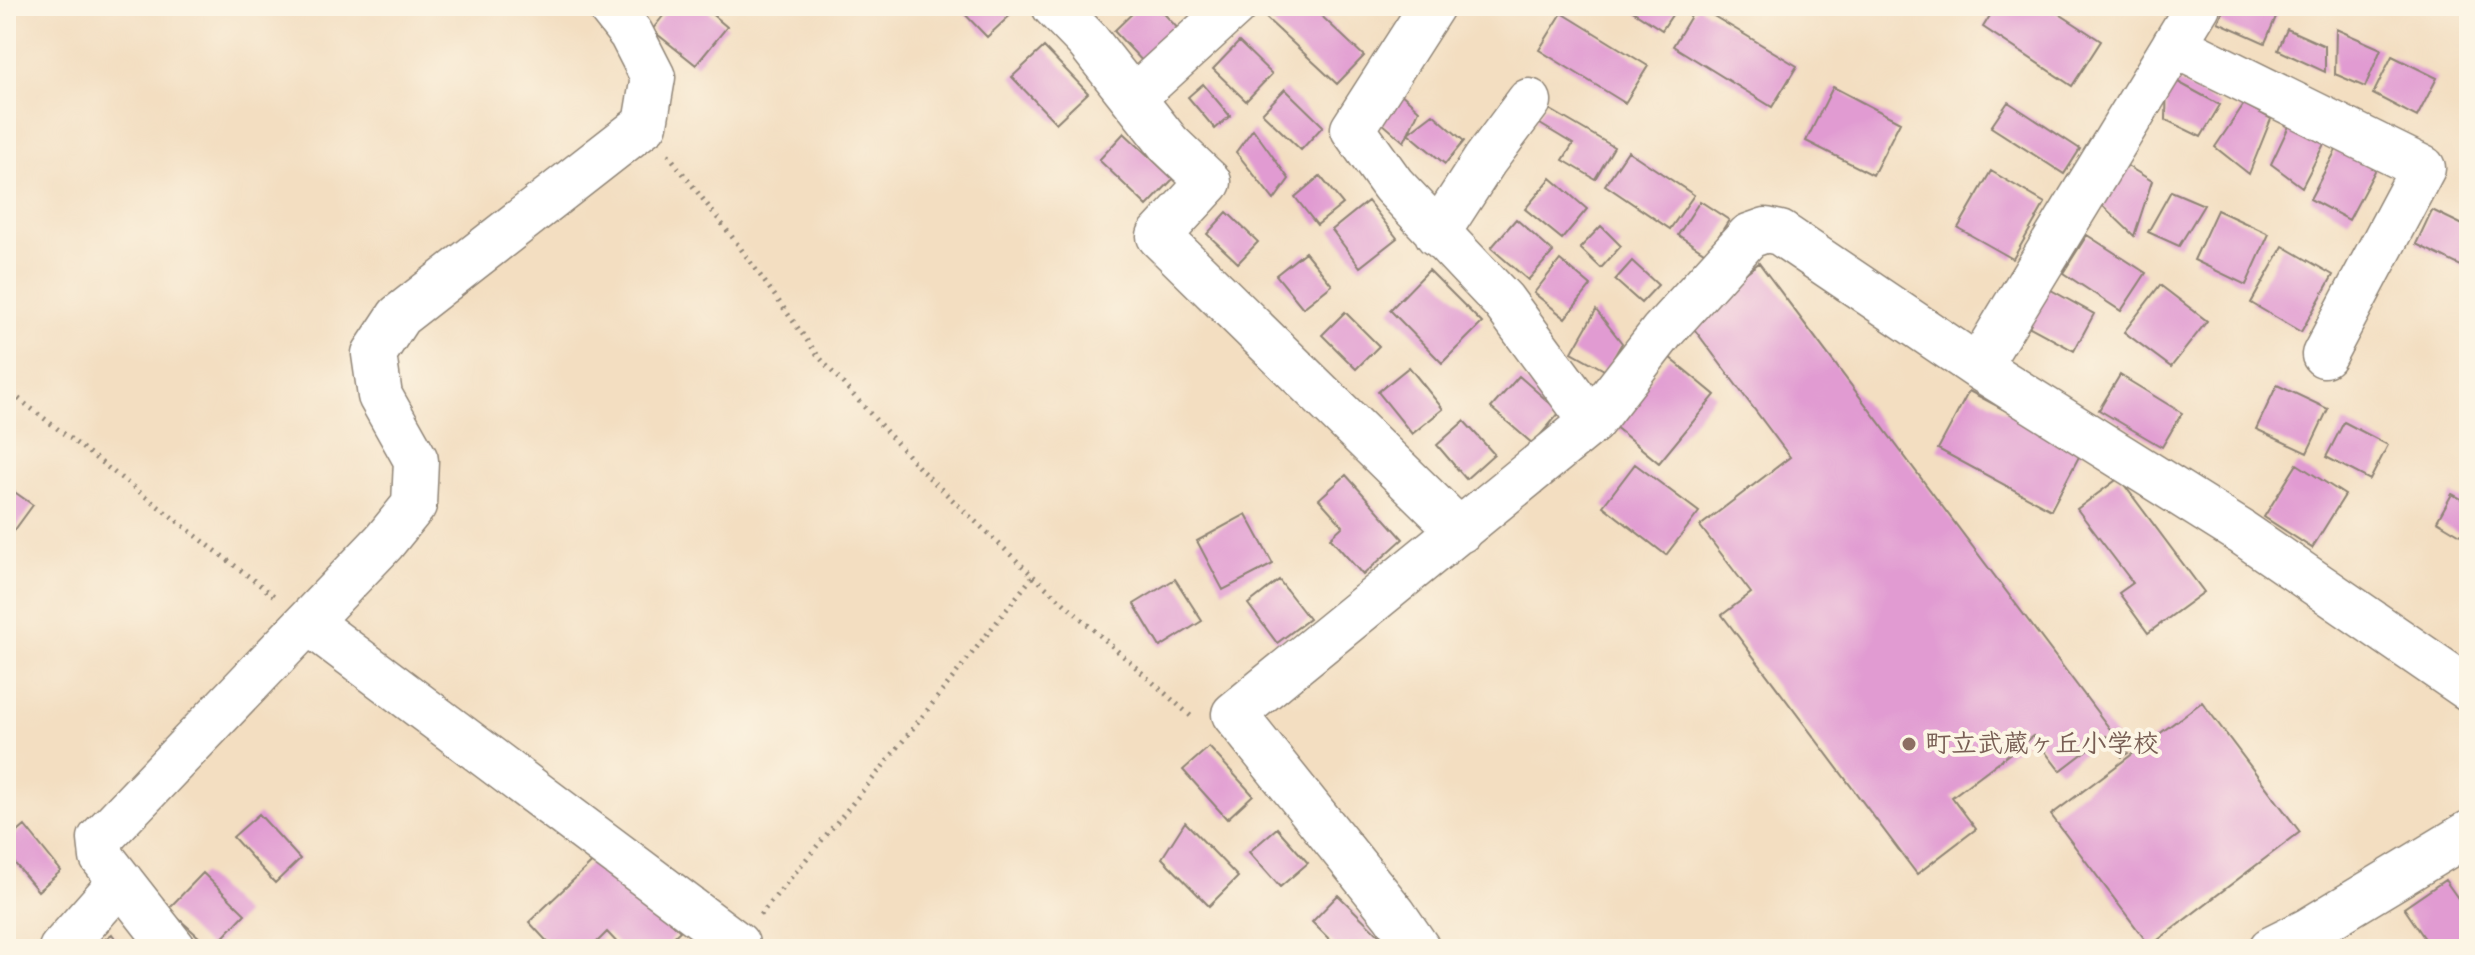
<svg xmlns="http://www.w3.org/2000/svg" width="2475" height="955" viewBox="0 0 2475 955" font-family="'Architects Daughter','Klee One',sans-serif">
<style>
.building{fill:#e19bd2}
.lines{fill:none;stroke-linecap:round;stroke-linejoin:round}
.minor-casing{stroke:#8f8476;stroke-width:47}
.path{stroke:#8f8476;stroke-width:5;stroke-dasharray:2 6;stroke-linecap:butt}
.minor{stroke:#fff;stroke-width:44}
.education-dot{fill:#8d6e63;stroke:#fcf5e5;stroke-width:3}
.labels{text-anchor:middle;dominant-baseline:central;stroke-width:8;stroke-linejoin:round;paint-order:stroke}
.education-label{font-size:26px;font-weight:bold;fill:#785e54;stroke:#fcf5e5;text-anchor:start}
</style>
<rect width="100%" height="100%" fill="#fcf5e5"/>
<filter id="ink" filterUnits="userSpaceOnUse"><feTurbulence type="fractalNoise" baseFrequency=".0125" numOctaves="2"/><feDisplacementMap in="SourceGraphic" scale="16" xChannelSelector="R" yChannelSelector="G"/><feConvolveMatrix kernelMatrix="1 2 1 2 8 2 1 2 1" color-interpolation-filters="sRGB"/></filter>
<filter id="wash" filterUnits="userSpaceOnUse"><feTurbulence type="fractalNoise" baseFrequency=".006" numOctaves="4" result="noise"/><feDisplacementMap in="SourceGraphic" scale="32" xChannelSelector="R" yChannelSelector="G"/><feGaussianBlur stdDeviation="1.8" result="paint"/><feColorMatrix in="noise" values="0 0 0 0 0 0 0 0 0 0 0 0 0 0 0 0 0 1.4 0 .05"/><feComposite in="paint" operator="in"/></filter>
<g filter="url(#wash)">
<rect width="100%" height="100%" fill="#f3dec1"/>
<g id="blocks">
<path class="building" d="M671 6H702L727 27 696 65 652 30Z
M957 6H1020L987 37Z
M1140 6H1157L1181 32 1146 65 1114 31Z
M1275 6H1311L1364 56 1337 84 1265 17Z
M1625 6H1678L1662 30Z
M1697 6 1797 66 1772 107 1673 46Z
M1996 6H2047L2101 41 2072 86 1983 27Z
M2225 6H2263L2278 12 2265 43 2218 22Z
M1562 13 1648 66 1625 103 1539 50Z
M2287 29 2325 46V72L2278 50Z
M2336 29 2381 49 2365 87 2335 74Z
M1239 42 1272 74 1246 101 1213 69Z
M1044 47 1088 93 1056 123 1012 77Z
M2392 56 2437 78 2417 117 2373 94Z
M2167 76 2220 105 2201 137 2166 120Z
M1203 84 1230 116 1215 129 1188 97Z
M1833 87 1900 122 1873 175 1806 141Z
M1285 89 1323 126 1301 150 1262 113Z
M1398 91 1419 110 1404 142 1375 117Z
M2008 102 2080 149 2064 174 1991 127Z
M2244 104 2271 119 2249 174 2215 147Z
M1544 106 1614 147 1595 179 1563 160 1573 144 1535 121Z
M1433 114 1464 141 1445 164 1408 133Z
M2289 126 2324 144 2302 187 2271 164Z
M1253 129 1289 179 1274 200 1236 152Z
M1124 133 1173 179 1147 206 1099 160Z
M2337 148 2376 169 2349 220 2310 199Z
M1628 151 1694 195 1670 229 1605 185Z
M2119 161 2152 181 2134 236 2101 204Z
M1991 171 2045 203 2013 259 1958 228Z
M1320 176 1343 204 1317 225 1295 197Z
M1551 178 1587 209 1562 239 1525 209Z
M2171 191 2204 205 2179 246 2148 232Z
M1368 201 1397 238 1360 267 1332 230Z
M1700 201 1729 220 1707 254 1678 235Z
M2217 210 2269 234 2246 285 2194 260Z
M2432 210 2469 228V270L2416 244Z
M1227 212 1258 242 1238 263 1207 234Z
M1516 219 1553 252 1528 280 1491 248Z
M1601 226 1621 246 1601 268 1580 248Z
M2087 235 2146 273 2121 311 2063 273Z
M2283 246 2333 275 2301 332 2251 303Z
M1305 252 1332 285 1303 308 1276 275Z
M1560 260 1591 286 1565 318 1534 293Z
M1632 261 1658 285 1641 303 1615 280Z
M1759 263 2128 753 2122 757 2106 736 2060 771 2033 736 1952 797 1976 829 1917 874 1722 615 1751 593 1700 526 1790 457 1686 318Z
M1429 270 1482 323 1442 363 1390 310Z
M2042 285 2094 314 2074 351 2021 322Z
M2160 285 2207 321 2171 367 2124 332Z
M1596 310 1622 343 1606 371 1572 352Z
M1345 312 1379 346 1356 369 1322 335Z
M1669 357 1715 395 1659 463 1613 425Z
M1409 367 1443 409 1412 434 1378 392Z
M2120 375 2182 413 2162 447 2099 410Z
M1519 376 1560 412 1533 444 1491 408Z
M2277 385 2328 409 2307 453 2256 429Z
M1969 391 2082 451 2051 510 1938 449Z
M1464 421 1494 454 1466 479 1437 445Z
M2344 422 2388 445 2370 480 2326 457Z
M1635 464 1699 512 1666 555 1603 506Z
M2297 464 2345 495 2312 548 2264 517Z
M1346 475 1403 539 1363 575 1330 538 1343 526 1319 499Z
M2119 478 2204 592 2148 633 2119 593 2133 583 2077 509Z
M6 486 33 505 6 542Z
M2452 494 2469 503V540L2437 521Z
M1246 514 1273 564 1223 590 1197 541Z
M1175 579 1202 621 1160 647 1134 604Z
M1279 580 1309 619 1277 643 1248 604Z
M2202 702 2300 832 2150 946 2051 815Z
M1209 747 1253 795 1227 819 1183 770Z
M259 814 300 859 275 883 233 837Z
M1185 822 1238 877 1209 906 1162 858Z
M25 826 61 871 38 891 6 853V842Z
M1277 828 1308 863 1280 887 1249 852Z
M604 851 680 931 661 949H623L607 932 590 949H554L529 922Z
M203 873 245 914 212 949 168 909Z
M2445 880 2469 914V949H2432L2404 908Z
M1338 895 1391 947 1389 949H1339L1312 922Z
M112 934 123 949H92Z"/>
</g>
</g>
<g filter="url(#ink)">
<use href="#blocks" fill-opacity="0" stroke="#8f8476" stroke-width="2"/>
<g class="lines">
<g class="minor-casing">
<path id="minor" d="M1054 6 1087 40 1169 144 1209 182 1159 236 1460 531
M2198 6 1978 367 2241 532 2469 689
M2174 45 2423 168 2324 355
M1133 98 1234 6
M1437 234 1485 160 1529 101
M1592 422 1662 332 1749 236 1766 230 1780 233 1978 367
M308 622 737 944
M61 949 121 881
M174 949 102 857 100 839 384 542 414 505 416 460 380 396 374 354 399 316 645 124 653 77 631 34 609 6
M1418 949 1394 914 1234 714 1592 422 1503 301 1393 185 1353 129 1432 6
M2271 949 2307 931 2469 833"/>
</g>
<path class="path" d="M668 154 736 242 819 357 922 471 1033 576 1194 719
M6 389 278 599
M760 915 880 770 1033 576"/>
<use href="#minor" class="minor"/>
</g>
</g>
<circle class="education-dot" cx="1909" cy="744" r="8"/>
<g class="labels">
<g class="education-label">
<text x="1925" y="744">町立武蔵ヶ丘小学校</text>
</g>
</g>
<rect width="2475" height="955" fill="none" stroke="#fcf5e5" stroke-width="32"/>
</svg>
